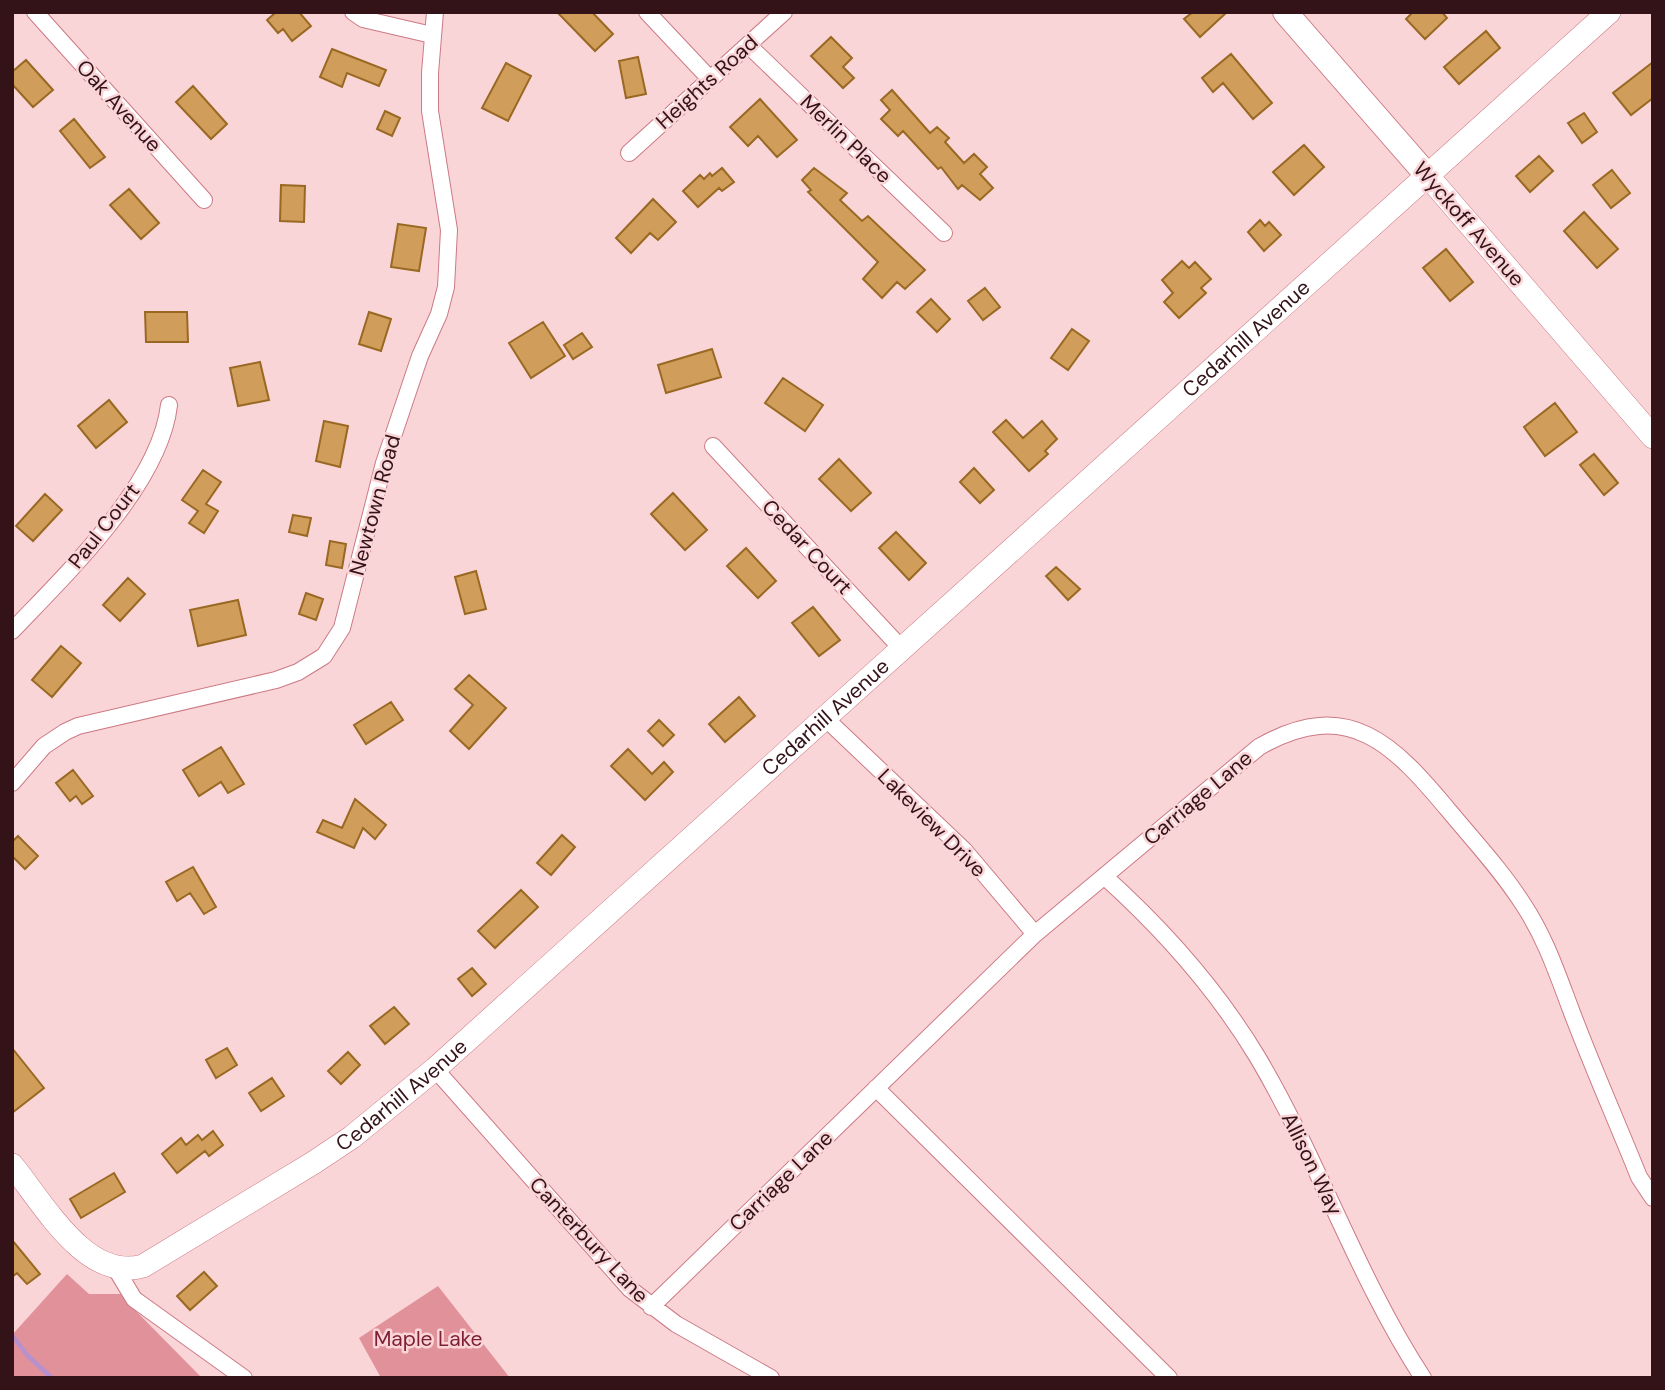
<svg xmlns="http://www.w3.org/2000/svg" width="1665" height="1390" viewBox="0 0 1665 1390" font-family="'DM Sans',sans-serif">
<style>
.forest{fill:#e1919a}
.lines{fill:none;stroke-linecap:round;stroke-linejoin:round}
.stream{stroke:#b790ce;stroke-width:4.5}
.building{fill:#d09d5a;stroke:#996923;stroke-width:2}
.street-casing{stroke:#cc7a84;stroke-width:18}
.secondary-casing{stroke:#cc7a84;stroke-width:24}
.primary-casing{stroke:#cc7a84;stroke-width:26}
.street{stroke:#fff;stroke-width:16}
.secondary{stroke:#fff;stroke-width:23}
.primary{stroke:#fff;stroke-width:24}
.labels{text-anchor:middle;dominant-baseline:central;stroke-width:5;stroke-linejoin:round;paint-order:stroke}
.street-label{font-size:21px;fill:#331318;stroke:#fad5d8}
.park-label{font-size:21px;fill:#7c1f34;stroke:#fad5d8}
</style>
<rect width="100%" height="100%" fill="#fad5d8"/>
<path class="forest" d="M67 1274 89 1294H128L131 1306 202 1378H12V1335Z
M438 1286 510 1378H381L359 1338Z"/>
<g class="lines">
<path class="stream" d="M12 1335 27 1355 52 1378"/>
</g>
<path class="building" d="M276 12H299L311 26 292 41 283 29 278 33 267 20Z
M557 12H592L613 34 595 51Z
M1193 12H1227L1200 37 1184 19Z
M1413 12H1442L1447 18 1425 39 1406 19Z
M1486 31 1500 48 1459 84 1444 67Z
M831 37 852 58 843 67 854 78 843 88 811 56Z
M332 49 386 70 379 86 347 73 342 87 320 77Z
M1231 54 1272 103 1253 119 1223 83 1213 92 1202 78Z
M638 57 646 94 626 98 619 61Z
M26 60 53 90 33 107 12 84V72Z
M1653 62V98L1631 115 1613 93Z
M506 63 531 76 508 121 482 108Z
M193 86 227 124 211 139 176 102Z
M892 90 930 133 937 127 949 138 945 142 964 163 974 154 987 167 980 174 993 188 980 200 962 185 958 189 941 167 938 169 903 131 898 136 881 119 890 110 881 100Z
M760 99 797 140 777 157 758 136 748 146 730 127Z
M385 111 400 118 392 136 377 129Z
M1584 113 1597 132 1582 143 1568 123Z
M74 119 105 157 90 168 60 131Z
M1304 145 1324 167 1294 195 1273 172Z
M1539 156 1553 171 1530 192 1516 176Z
M722 168 734 182 722 191 719 188 698 207 683 191 700 175 704 179 710 173 712 176Z
M814 168 847 193 840 200 862 221 868 216 925 270 905 289 897 282 882 298 863 279 878 262 808 192 811 190 802 180Z
M1612 170 1630 193 1611 208 1593 185Z
M281 185 305 186 304 222 280 221Z
M129 189 159 223 141 239 110 205Z
M653 199 676 222 658 240 650 233 631 253 616 238Z
M1584 212 1618 249 1597 268 1564 231Z
M1260 220 1265 226 1269 222 1281 235 1264 251 1248 232Z
M398 224 426 228 419 271 391 267Z
M1446 249 1473 282 1450 301 1423 268Z
M1182 261 1189 268 1195 262 1211 279 1201 288 1206 293 1179 318 1164 302 1173 293 1162 280Z
M985 288 1000 307 983 320 968 301Z
M931 299 950 319 937 332 917 312Z
M145 312H187L188 342H146Z
M369 312 391 319 381 351 359 344Z
M543 322 565 356 531 378 509 343Z
M1072 329 1089 341 1068 370 1051 358Z
M582 333 592 347 573 359 564 345Z
M712 349 721 377 666 393 658 365Z
M260 362 269 400 238 406 230 368Z
M783 378 823 405 805 431 765 403Z
M109 400 127 422 96 448 78 426Z
M1555 403 1577 432 1545 456 1524 427Z
M1006 420 1023 438 1042 421 1057 439 1045 451 1048 454 1029 471 993 432Z
M324 421 348 426 340 467 316 461Z
M1594 454 1618 483 1604 495 1580 465Z
M839 459 871 493 851 511 819 479Z
M974 468 994 490 980 503 960 482Z
M203 470 221 482 206 504 218 511 204 533 189 523 198 511 182 500Z
M673 493 707 530 685 550 651 514Z
M45 494 62 510 33 541 16 526Z
M293 515 311 518 307 536 289 532Z
M896 532 926 563 909 580 879 548Z
M330 541 346 544 342 568 326 565Z
M746 548 776 581 758 598 727 566Z
M1056 567 1080 589 1068 600 1046 576Z
M476 571 486 609 465 614 455 577Z
M128 578 145 594 120 621 103 605Z
M306 593 323 599 316 620 299 614Z
M238 600 246 635 198 646 190 610Z
M813 607 840 640 819 656 792 623Z
M61 646 81 663 52 697 32 680Z
M469 675 506 708 469 749 450 731 473 705 455 689Z
M739 697 755 716 725 742 709 724Z
M391 702 403 720 366 744 354 725Z
M659 720 674 735 663 746 648 731Z
M221 747 244 784 228 793 221 782 199 796 183 770Z
M628 749 652 774 664 762 673 772 645 800 611 766Z
M73 770 93 796 82 804 76 796 70 801 56 783Z
M355 799 386 825 375 839 363 828 354 848 317 832 323 820 342 828Z
M562 835 575 847 551 875 537 863Z
M18 836 38 856 25 869 12 856V842Z
M193 867 216 907 204 914 190 893 177 901 166 882Z
M521 890 538 907 495 948 478 931Z
M472 968 486 984 472 996 458 979Z
M394 1007 409 1024 385 1044 370 1026Z
M12 1048 44 1088 12 1113Z
M227 1048 237 1065 216 1078 206 1060Z
M348 1052 360 1065 341 1084 328 1071Z
M272 1078 284 1096 261 1111 249 1093Z
M213 1131 223 1145 209 1156 205 1151 177 1173 162 1154 181 1138 186 1145 198 1135 202 1140Z
M114 1173 125 1192 81 1218 70 1199Z
M12 1240 40 1274 27 1284 17 1273 12 1277Z
M204 1272 217 1286 190 1310 177 1296Z"/>
<g class="lines">
<g class="street-casing">
<path id="street" d="M35 12 204 200
M353 12 363 19 432 35
M647 12 710 79
M748 45 944 233
M629 153 784 12
M713 446 901 648
M12 631C66 574 160 485 169 405
M824 717 964 850 1035 934
M12 783 44 746 65 732 78 726 276 680 298 672 324 656 342 628 384 463 420 356 439 314 446 287 449 230 430 111V73L435 12
M1104 876C1164 930 1216 988 1258 1058 1319 1161 1357 1277 1423 1378
M435 1069 630 1289 676 1324 771 1378
M876 1088 1169 1378
M116 1269 134 1299 244 1378
M651 1307 1035 934 1259 747C1349 695 1395 746 1450 812 1475 842 1502 871 1523 904 1545 937 1557 973 1571 1010 1592 1066 1617 1122 1639 1177L1653 1198"/>
</g>
<g class="secondary-casing">
<g id="secondary">
<path d="M1427 175 1653 437"/>
<path id="s1" d="M12 1165C44 1204 86 1282 143 1266L313 1163 352 1137 435 1069 1609 12"/>
</g>
</g>
<g class="primary-casing">
<path id="primary" d="M1285 12 1427 175"/>
</g>
<use href="#street" class="street"/>
<use href="#secondary" class="secondary"/>
<use href="#primary" class="primary"/>
</g>
<g class="labels">
<g class="street-label">
<text transform="translate(707 82) rotate(-42)">Heights Road</text>
<text transform="translate(119 106) rotate(48)">Oak Avenue</text>
<text transform="translate(846 139) rotate(44)">Merlin Place</text>
<text transform="translate(1469 224) rotate(49)">Wyckoff Avenue</text>
<text stroke="none"><textPath href="#s1" startOffset="1620">Cedarhill Avenue</textPath></text>
<text transform="translate(375 505) rotate(-75)">Newtown Road</text>
<text transform="translate(104 526) rotate(-52)">Paul Court</text>
<text transform="translate(807 547) rotate(47)">Cedar Court</text>
<text stroke="none"><textPath href="#s1" startOffset="1054">Cedarhill Avenue</textPath></text>
<text transform="translate(1198 798) rotate(-40)">Carriage Lane</text>
<text transform="translate(932 823) rotate(45)">Lakeview Drive</text>
<text stroke="none"><textPath href="#s1" startOffset="486">Cedarhill Avenue</textPath></text>
<text transform="translate(1312 1164) rotate(64)">Allison Way</text>
<text transform="translate(781 1181) rotate(-44)">Carriage Lane</text>
<text transform="translate(589 1240) rotate(47)">Canterbury Lane</text>
</g>
<g class="park-label">
<text x="428" y="1339">Maple Lake</text>
</g>
</g>
<rect width="1665" height="1390" fill="none" stroke="#331318" stroke-width="28"/>
</svg>
